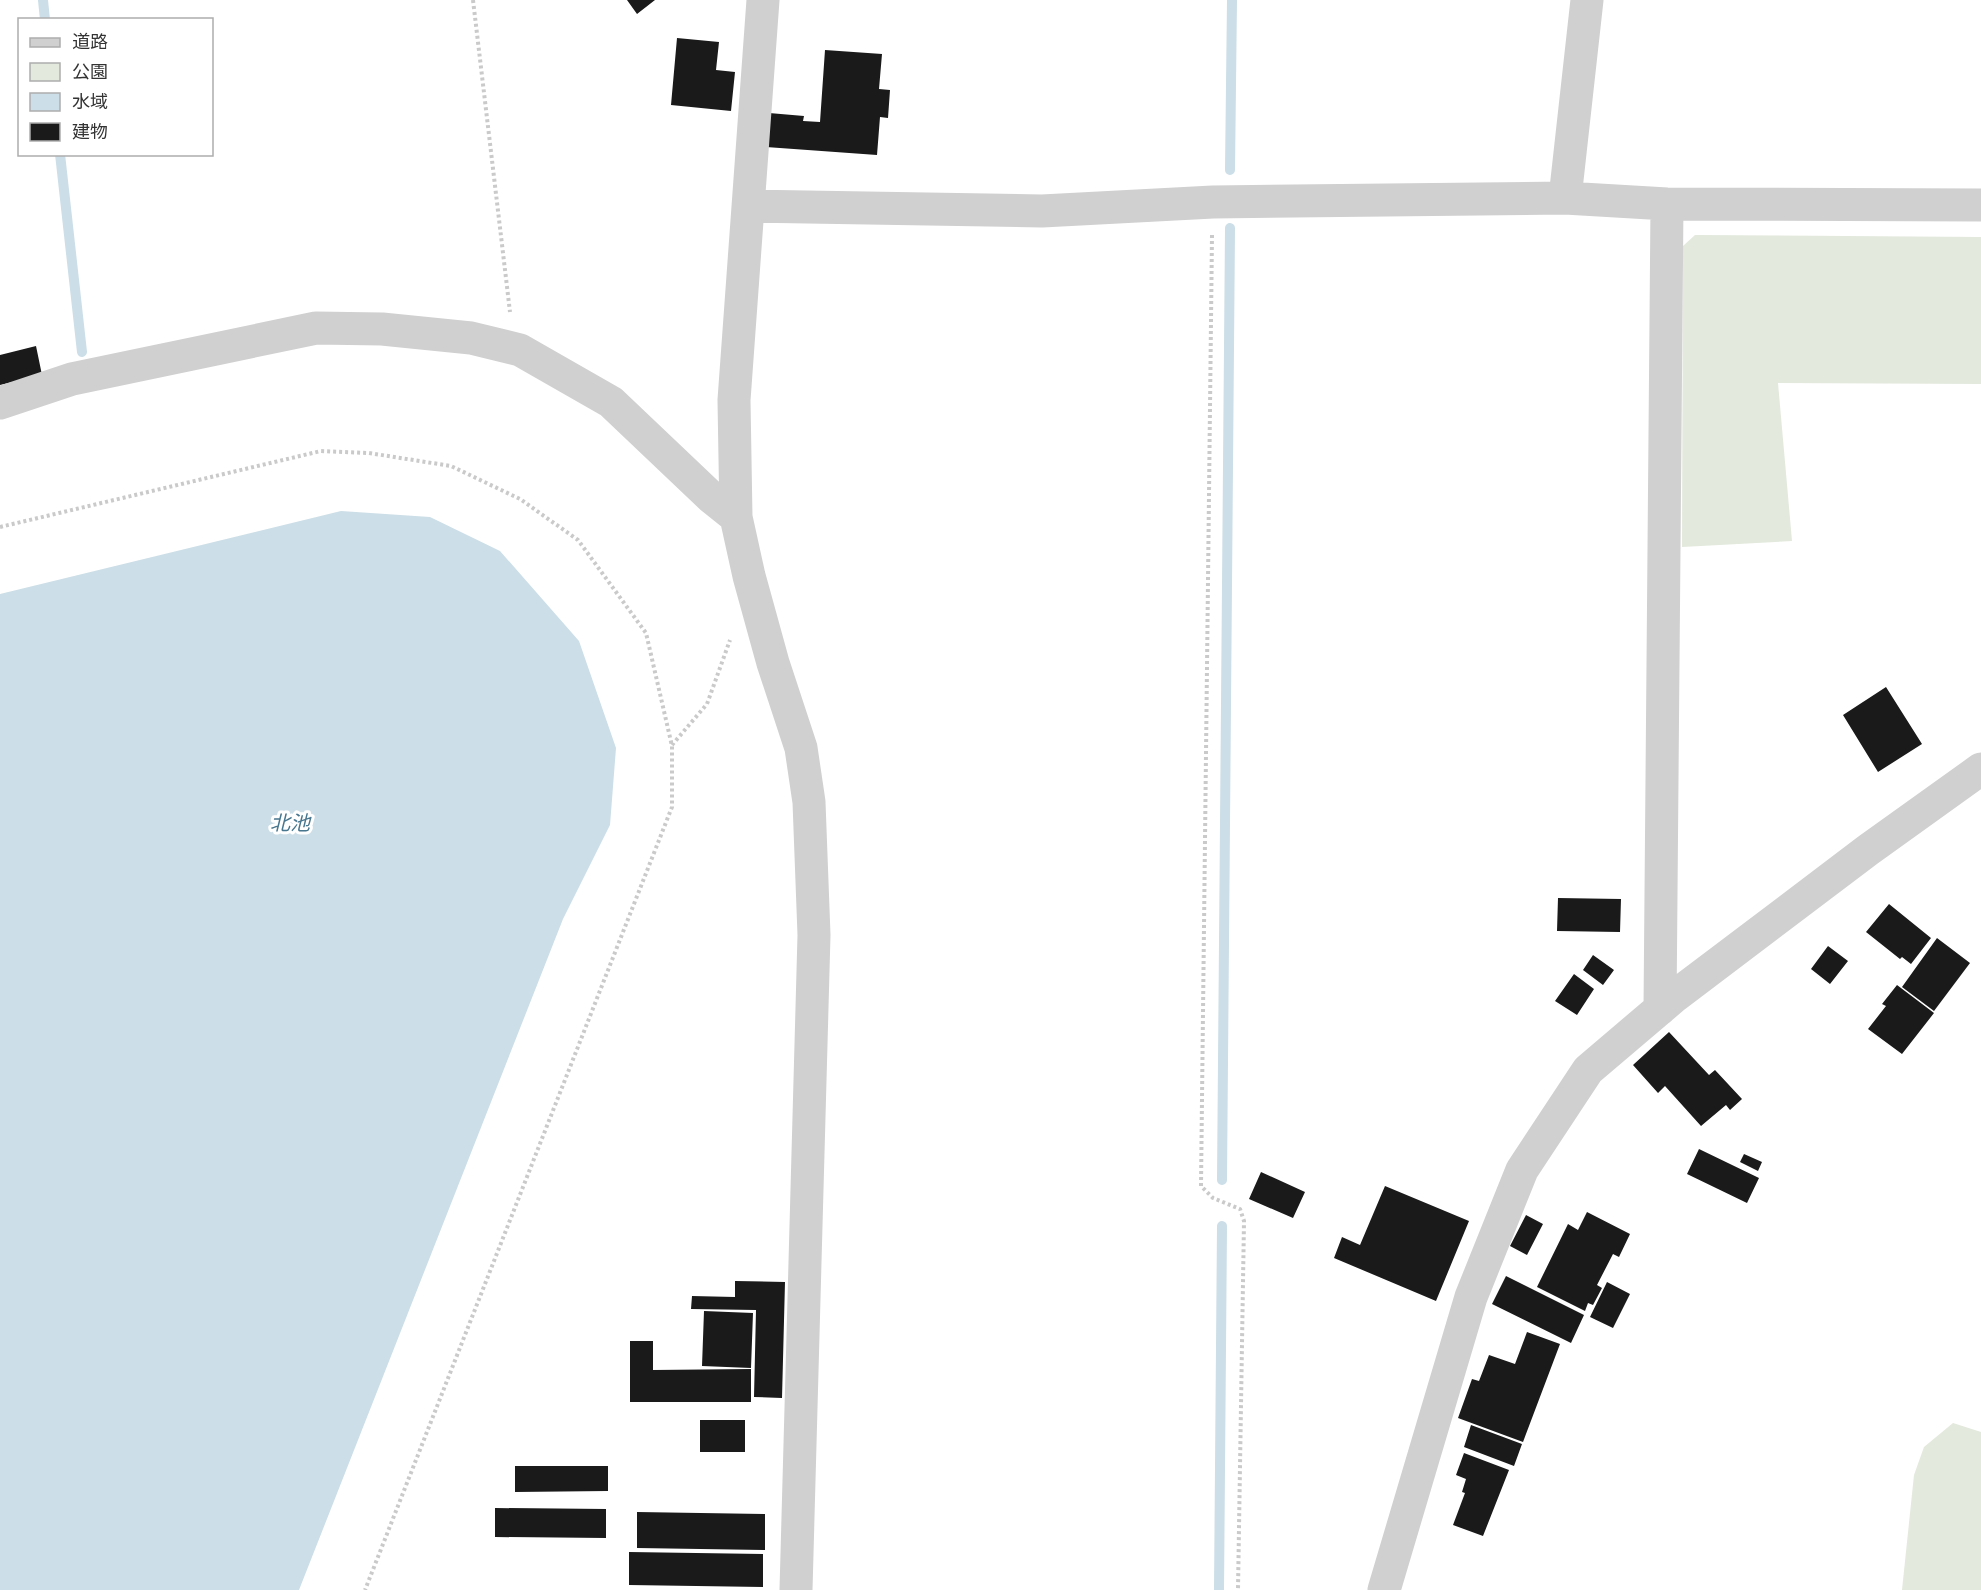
<svg xmlns="http://www.w3.org/2000/svg" width="1981" height="1590" viewBox="0 0 1981 1590" font-family="Lato,'Noto Sans JP',sans-serif">
<style>
.green{fill:#e3e9dd}
.water{fill:#ccdee7}
.lines{fill:none;stroke-linecap:round;stroke-linejoin:round}
.stream{stroke:#ccdee7;stroke-width:10}
.building{fill:#1a1a1a}
.path{stroke:#cacaca;stroke-width:4;stroke-dasharray:3 3;stroke-linecap:butt}
.street{stroke:#d0d0d0;stroke-width:33}
.labels{text-anchor:middle;dominant-baseline:central;stroke-width:6;stroke-linejoin:round;paint-order:stroke}
.water-label{font-size:20px;font-style:italic;fill:#48768e;stroke:#fff}
</style>
<rect width="100%" height="100%" fill="#fff"/>
<path class="green" d="M1695 235 1981 237V384L1778 383 1792 541 1682 547 1683 246Z
M1953 1423 1981 1432V1590H1902L1914 1475 1924 1447Z"/>
<path class="water" d="M341 511 430 517 500 551 579 641 616 748 610 825 563 919 299 1590H0V594Z"/>
<g class="lines">
<path class="stream" d="M43 0 45 20
M60 154 82 352
M1230 170 1232 0
M1222 1180 1230 228
M1219 1590 1222 1226"/>
</g>
<path class="building" d="M627 0H655L637 14Z
M677 38 719 42 716 70 735 72 731 111 671 105Z
M825 50 882 54 879 89 890 90 888 118 880 117 877 155 766 147 769 113 804 116 803 121 820 122Z
M36 346 42 375 0 385V355Z
M1886 687 1922 744 1878 772 1843 715Z
M1558 898 1621 899 1620 932 1557 931Z
M1889 904 1931 938 1911 964 1902 957 1900 959 1866 932Z
M1937 938 1970 963 1934 1011 1902 987Z
M1828 946 1848 961 1830 984 1811 969Z
M1593 955 1614 970 1603 985 1583 970Z
M1574 974 1594 989 1577 1015 1555 1001Z
M1897 985 1934 1013 1902 1054 1868 1029 1886 1006 1882 1004Z
M1669 1032 1709 1075 1715 1070 1742 1099 1730 1110 1726 1105 1701 1126 1665 1086 1658 1093 1633 1065Z
M1699 1149 1759 1178 1747 1203 1687 1174Z
M1744 1154 1762 1162 1758 1171 1740 1162Z
M1261 1172 1305 1192 1293 1218 1249 1199Z
M1385 1186 1469 1221 1436 1301 1334 1258 1342 1237 1360 1245Z
M1587 1212 1630 1234 1619 1257 1613 1254 1597 1285 1602 1288 1593 1305 1588 1303 1585 1311 1537 1287 1568 1224 1578 1230Z
M1526 1215 1543 1224 1527 1255 1510 1246Z
M1506 1276 1584 1315 1571 1343 1492 1304Z
M735 1281 785 1282 782 1398 754 1397 756 1310 691 1309 692 1296 735 1297Z
M1607 1282 1630 1294 1613 1328 1590 1317Z
M704 1311 753 1313 751 1368 702 1366Z
M1527 1332 1560 1344 1523 1442 1458 1418 1472 1379 1479 1381 1489 1355 1515 1364Z
M630 1341H653V1370L751 1369V1402H630Z
M700 1420H745V1452H700Z
M1471 1425 1522 1444 1514 1466 1464 1447Z
M1464 1453 1509 1470 1483 1536 1453 1525 1465 1493 1462 1492 1466 1479 1456 1475Z
M515 1466H608V1491L515 1492Z
M495 1508 606 1509V1538L495 1537Z
M637 1512 765 1514V1550L637 1548Z
M629 1552 763 1554V1587L629 1585Z"/>
<g class="lines">
<path class="path" d="M473 0 510 312
M1212 235 1201 1186 1213 1198 1240 1209 1244 1221 1238 1590
M0 527 321 451 369 453 451 466 520 499 578 540 646 633 672 746V807L365 1590
M672 745 707 704 730 640"/>
<path class="street" d="M763 0 734 400 736 517 749 576 773 663 801 748 809 802 814 935 796 1590
M1565 198 1587 0
M749 206 1042 211 1213 202 1565 198 1667 204 1981 205
M0 403 72 379 316 328 382 329 471 338 520 350 611 402 711 497 736 517
M1660 1009 1667 204
M1384 1590 1471 1297 1522 1170 1588 1070 1675 996 1868 850 1981 769"/>
</g>
<g class="labels">
<g class="water-label">
<text x="290" y="822">北池</text>
</g>
</g>
<rect x="18" y="18" width="195" height="138" fill="#ffffff" stroke="#adadad" stroke-width="1.5"/>
<rect x="30" y="38" width="30" height="9" fill="#d0d0d0" stroke="#adadad" stroke-width="1.5"/>
<text x="72" y="48" font-size="18" fill="#333333">道路</text>
<rect x="30" y="63" width="30" height="18" fill="#e3e9dd" stroke="#adadad" stroke-width="1.5"/>
<text x="72" y="78" font-size="18" fill="#333333">公園</text>
<rect x="30" y="93" width="30" height="18" fill="#ccdee7" stroke="#adadad" stroke-width="1.5"/>
<text x="72" y="108" font-size="18" fill="#333333">水域</text>
<rect x="30" y="123" width="30" height="18" fill="#1a1a1a" stroke="#adadad" stroke-width="1.5"/>
<text x="72" y="138" font-size="18" fill="#333333">建物</text>
</svg>
